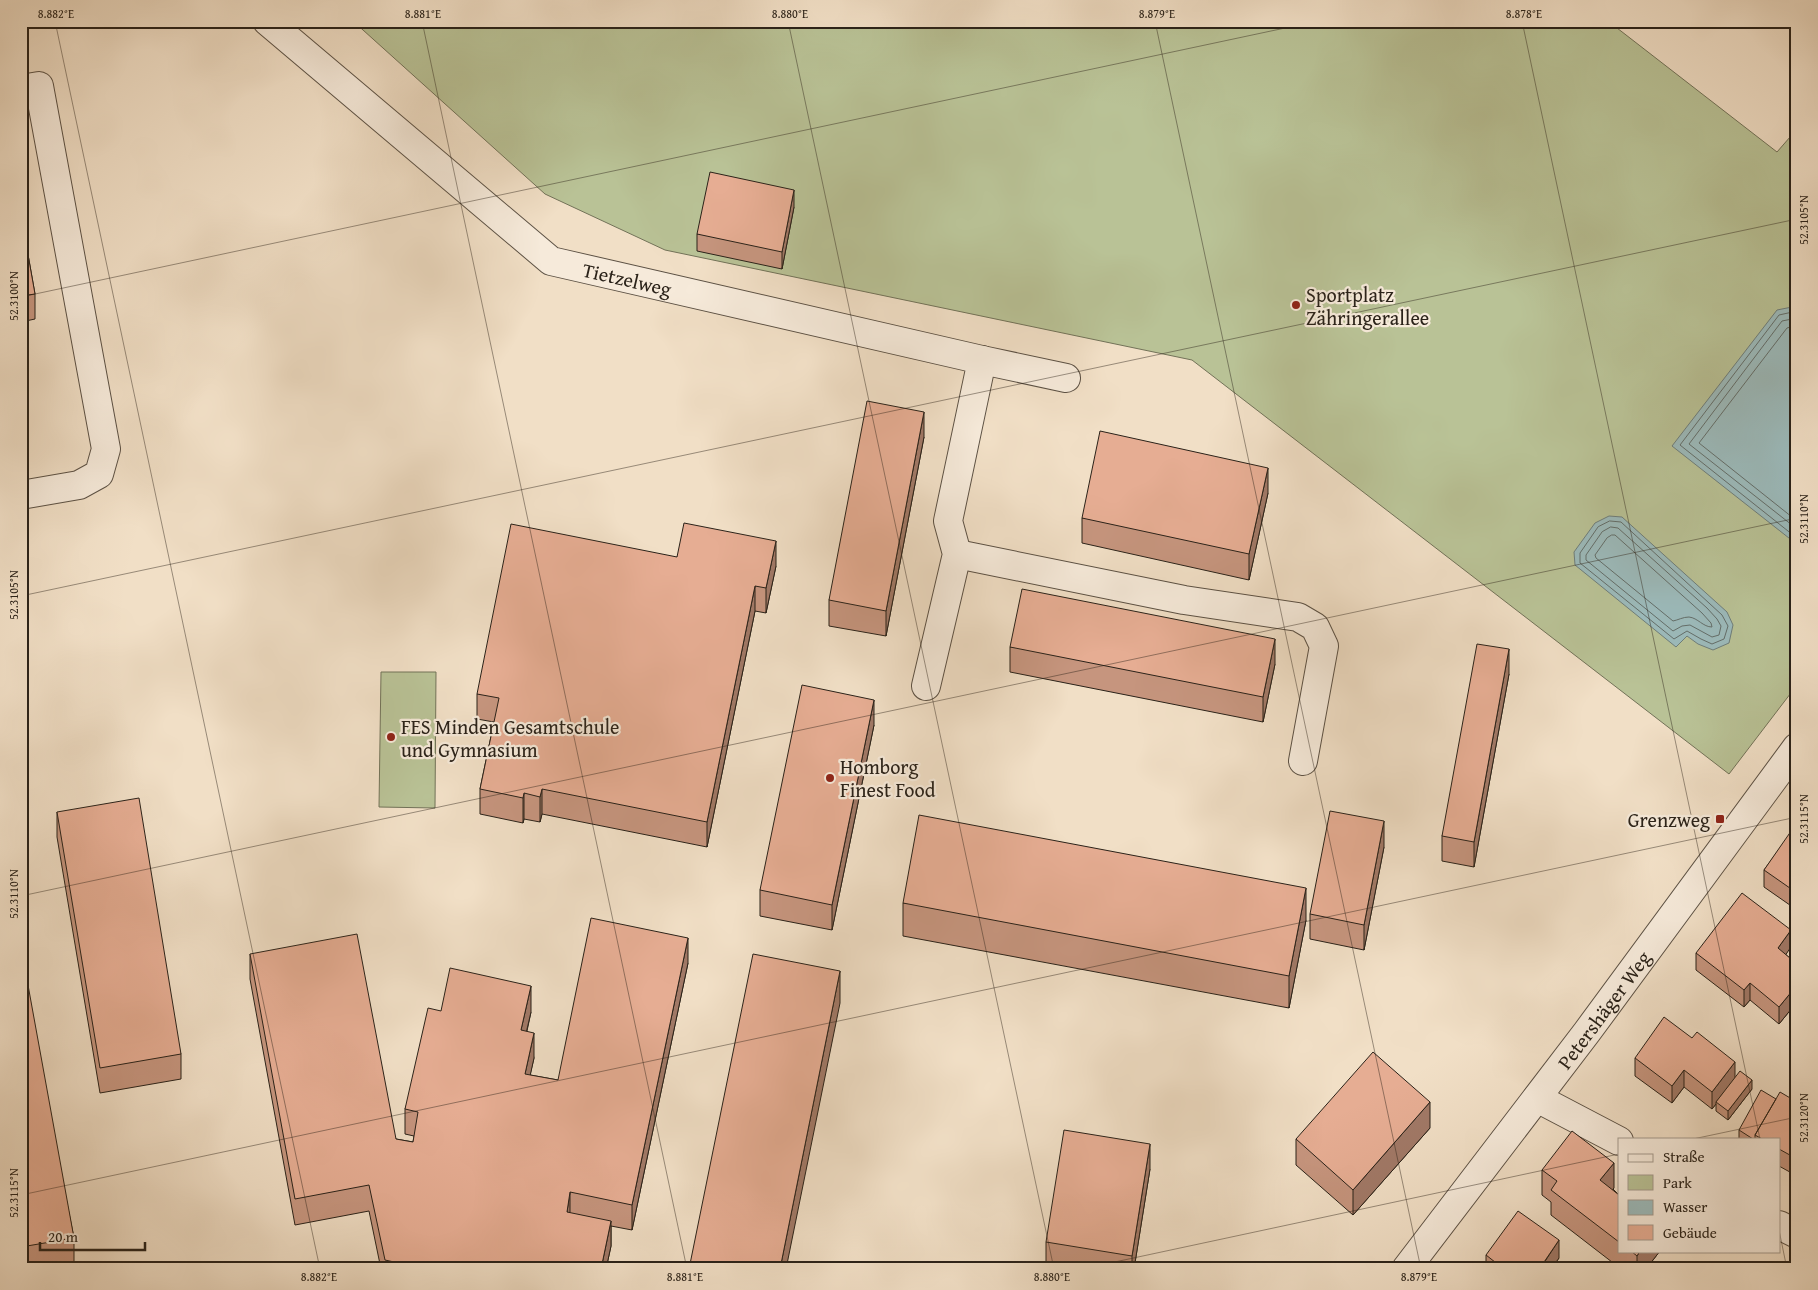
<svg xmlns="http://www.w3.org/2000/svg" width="1818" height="1290" viewBox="0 0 1818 1290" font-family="'Gentium Book Plus',serif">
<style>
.green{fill:#b9c296;stroke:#727258}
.water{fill:#9cbbbc;stroke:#6e7e7b}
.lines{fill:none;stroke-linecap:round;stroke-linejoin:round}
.shore{stroke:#636e6a;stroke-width:1}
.minor-casing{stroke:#5c5144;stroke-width:30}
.minor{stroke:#f6eada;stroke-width:28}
.wall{fill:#c6957e;stroke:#2a2219}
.shaded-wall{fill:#a17967;stroke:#2a2219}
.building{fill:#e6ad93;stroke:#2a2219}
.ticks{fill:none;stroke:#2a2219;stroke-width:1;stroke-opacity:0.45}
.poi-dot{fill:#8f2418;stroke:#f6eada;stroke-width:2}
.labels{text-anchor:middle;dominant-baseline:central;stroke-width:4.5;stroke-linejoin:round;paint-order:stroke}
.street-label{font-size:20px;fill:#2a2219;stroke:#f6eada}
.poi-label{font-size:20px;fill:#2a2219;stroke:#f6eada;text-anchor:start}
.neatline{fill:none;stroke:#2a2219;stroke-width:2}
.ticks-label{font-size:12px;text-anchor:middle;fill:#2a2219}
</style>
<rect width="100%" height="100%" fill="#f1dfc6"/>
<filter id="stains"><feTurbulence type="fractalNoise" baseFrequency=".004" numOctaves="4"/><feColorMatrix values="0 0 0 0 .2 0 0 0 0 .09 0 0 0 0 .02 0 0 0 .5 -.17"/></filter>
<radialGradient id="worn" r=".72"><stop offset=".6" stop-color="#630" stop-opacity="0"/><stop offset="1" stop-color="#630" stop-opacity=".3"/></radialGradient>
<path class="green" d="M353 21H1608L1777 152 1797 129V685L1729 774 1192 360 665 250 545 194Z
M381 672H436L435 808 379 807Z"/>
<path class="water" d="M1797 306V538L1794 542 1672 446 1777 310Z
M1609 516 1622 517 1727 612 1733 625 1729 643 1713 650 1698 644 1687 636 1676 647 1575 565 1574 552 1595 523Z"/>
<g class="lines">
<path class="shore" d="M1797 311 1779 315 1680 445 1793 535 1797 536
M1797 318 1782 321 1689 444 1797 529
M1797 325 1787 328 1699 443 1797 521
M1610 521 1621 522 1722 615 1728 626 1724 639 1712 644 1701 639 1687 631 1674 639 1580 563V553L1598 527Z
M1611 527 1618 528 1707 608 1717 619 1721 626 1719 635 1712 637 1690 625 1682 626 1673 631 1586 560V555L1602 532Z
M1612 535H1615L1702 613 1711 623 1712 627C1703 627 1698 618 1689 617 1683 617 1678 620 1673 621L1596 558 1595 555 1607 538Z"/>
<g class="minor-casing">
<g id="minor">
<path id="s1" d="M267 21 551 261 982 360 1066 378"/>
<path d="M21 89 39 86 106 449 99 474 79 485 21 495"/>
<path d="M957 554 1184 600 1298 617 1315 627 1324 646 1303 761"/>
<path d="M926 686 957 554 948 521 982 360"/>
<path d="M1537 1098 1619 1141"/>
<path d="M1779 1225 1797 1234"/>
<path id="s2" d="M1406 1269 1587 1032 1797 747"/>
</g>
</g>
<use href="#minor" class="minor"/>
</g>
<path class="wall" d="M794 207 782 269 697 251V234Z
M21 215 35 294V319L21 322Z
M924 437 886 636 829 626V600Z
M1268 493 1249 580 1082 543V518Z
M677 557 776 566 766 613 755 611 707 847 542 814 540 822 524 819 523 823 480 814V789L494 722 477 719V694Z
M1010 647 1275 664 1263 722 1010 672Z
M1509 674 1474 867 1442 861V836Z
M874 725 832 930 760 916V890Z
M57 812 181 1054V1079L100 1093 57 837Z
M1797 825V910L1764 887V870Z
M1384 847 1364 950 1310 939V914Z
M903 903 1306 920 1289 1008 903 936Z
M1791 947 1785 954 1797 964V1002L1779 1024 1750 1000 1744 1007 1696 970V953Z
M250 954 396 1139 413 1142 414 1136 405 1134V1109L441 1011 531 1012 527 1031 534 1058 530 1075 558 1080 688 963 632 1230 611 1226V1246L606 1269H381L369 1211 295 1225 250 979Z
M21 974 74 1238V1269H21Z
M1635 1058 1735 1077 1752 1089 1728 1120 1716 1111V1104L1712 1109 1684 1087 1672 1103 1635 1076Z
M1776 1099 1797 1102V1176L1779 1166V1139H1739V1130Z
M1430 1128 1353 1215 1296 1165V1139Z
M1150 1169 1134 1269H1038L1046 1264V1242Z
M1542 1170 1614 1188 1613 1189 1619 1195V1251H1660L1646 1269H1621L1551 1215V1202L1542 1195Z
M1486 1255 1559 1258 1551 1269H1486Z"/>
<path class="shaded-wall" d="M794 190V207L782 269V252Z
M924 412V437L886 636V611Z
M1268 468V493L1249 580V554Z
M776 541V566L766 613V588Z
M755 586V611L707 847V822Z
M1275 639V664L1263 722V697Z
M1509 649V674L1474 867V842Z
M874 700V725L832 930V905Z
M542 789V814L540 822V797Z
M524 793V819L523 823V798Z
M1384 821V847L1364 950V925Z
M1306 888V920L1289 1008V976Z
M1791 930V947L1778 966V948Z
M688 938V963L632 1230V1205Z
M840 971V1003L786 1269H780Z
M1750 983V1000L1744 1007V990Z
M1797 985V1002L1779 1024V1007Z
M531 986V1012L521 1055V1030Z
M534 1033V1058L525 1099V1074Z
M1735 1062V1079L1716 1102V1104L1712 1109V1092Z
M1684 1070V1087L1672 1103V1086Z
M1752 1080V1089L1728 1120V1111Z
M1430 1102V1128L1353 1215V1190Z
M1150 1144V1169L1134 1269H1132V1256Z
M1614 1163V1188L1600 1205V1180Z
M570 1192V1218L567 1212Z
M611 1221V1246L606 1269H601Z
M1559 1240V1258L1551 1269H1540Z
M1640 1251H1660L1646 1269H1637V1256Z"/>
<path class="building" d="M710 172 794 190 782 252 697 234Z
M21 215 35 294 21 296Z
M867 401 924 412 886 611 829 600Z
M1100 431 1268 468 1249 554 1082 518Z
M684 523 776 541 766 588 755 586 707 822 542 789 540 797 524 793 523 798 480 789 499 698 477 694 511 524 677 557Z
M1022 589 1275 639 1263 697 1010 647Z
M1477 644 1509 649 1474 842 1442 836Z
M802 685 874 700 832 905 760 890Z
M139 798 181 1054 100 1068 57 812Z
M1330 811 1384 821 1364 925 1310 914Z
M919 815 1306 888 1289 976 903 903Z
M1796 824 1797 825V893L1764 870Z
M1742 893 1791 930 1778 948 1797 964V985L1779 1007 1750 983 1744 990 1696 953Z
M591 918 688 938 632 1205 570 1192 567 1212 611 1221 601 1269H426L385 1260 369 1185 295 1199 250 954 357 934 396 1139 413 1142 418 1112 405 1109 428 1008 441 1011 450 968 531 986 521 1030 534 1033 525 1074 558 1080Z
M753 954 840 971 780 1269H689Z
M21 974H26L74 1238 21 1247Z
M1664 1017 1692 1038 1697 1032 1735 1062 1712 1092 1684 1070 1672 1086 1635 1058Z
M1373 1052 1430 1102 1353 1190 1296 1139Z
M1740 1071 1752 1080 1728 1111 1716 1102Z
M1761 1090 1776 1099 1755 1135V1139H1753L1739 1130Z
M1780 1092 1797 1102V1159L1779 1149V1139H1762L1755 1135Z
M1064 1130 1150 1144 1132 1256 1046 1242Z
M1572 1131 1614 1163 1600 1180 1619 1195V1242L1551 1190 1557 1181 1542 1170Z
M1518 1211 1559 1240 1540 1268 1541 1269H1497L1500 1266 1486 1255Z
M1631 1251H1640L1637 1256Z
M1040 1262 1059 1269H1038Z"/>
<path class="ticks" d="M55 21 320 1269M422 21 687 1269M788 21 1054 1269M1155 21 1421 1269M1522 21 1760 1139M21 297 1318 21M21 596 1797 219M21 896 1797 518M1693 1139 1797 1117M21 1195 1797 817M1779 1230 1787 1269M1082 1269 1619 1154"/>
<g class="poi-dot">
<circle cx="1296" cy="305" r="5"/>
<circle cx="391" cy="737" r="5"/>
<circle cx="830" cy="778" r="5"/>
<rect x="1715" y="814" width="10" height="10" rx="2.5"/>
</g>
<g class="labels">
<g class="street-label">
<text stroke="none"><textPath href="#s1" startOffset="450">Tietzelweg</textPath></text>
<text stroke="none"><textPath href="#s2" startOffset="326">Petershäger Weg</textPath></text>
</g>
<g class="poi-label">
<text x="1306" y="294">Sportplatz<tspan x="1306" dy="23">Zähringerallee</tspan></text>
<text x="401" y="726">FES Minden Gesamtschule<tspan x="401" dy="23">und Gymnasium</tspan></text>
<text x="840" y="766">Homborg<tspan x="840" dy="23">Finest Food</tspan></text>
<text x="1710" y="819" text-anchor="end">Grenzweg</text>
</g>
</g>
<rect width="1818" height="1290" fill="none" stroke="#f1dfc6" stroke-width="55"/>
<rect x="1618" y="1138" width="162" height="115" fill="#f6eada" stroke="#a49a8d"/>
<rect x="1628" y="1154" width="25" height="8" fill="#f6eada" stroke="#a49a8d"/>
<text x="1663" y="1162" font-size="15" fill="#2a2219">Straße</text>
<rect x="1628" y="1175" width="25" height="15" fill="#b9c296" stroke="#a49a8d"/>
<text x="1663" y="1188" font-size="15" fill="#2a2219">Park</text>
<rect x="1628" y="1200" width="25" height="15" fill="#9cbbbc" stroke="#a49a8d"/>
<text x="1663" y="1212" font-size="15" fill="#2a2219">Wasser</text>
<rect x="1628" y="1225" width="25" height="15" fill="#e6ad93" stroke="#a49a8d"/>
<text x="1663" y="1238" font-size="15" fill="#2a2219">Gebäude</text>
<path d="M40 1242v8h105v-8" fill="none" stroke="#2a2219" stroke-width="2.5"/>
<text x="48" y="1242" font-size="15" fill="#2a2219" stroke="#f6eada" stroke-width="4" paint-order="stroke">20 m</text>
<rect x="28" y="28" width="1762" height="1234" class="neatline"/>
<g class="ticks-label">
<text x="56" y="18">8.882°E</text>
<text x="423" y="18">8.881°E</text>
<text x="790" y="18">8.880°E</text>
<text x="1157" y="18">8.879°E</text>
<text x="1524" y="18">8.878°E</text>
<text transform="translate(1804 220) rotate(-90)" y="4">52.3105°N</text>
<text transform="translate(14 296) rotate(-90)" y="4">52.3100°N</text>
<text transform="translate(1804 519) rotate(-90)" y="4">52.3110°N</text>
<text transform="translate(14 595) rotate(-90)" y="4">52.3105°N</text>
<text transform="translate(1804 819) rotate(-90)" y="4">52.3115°N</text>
<text transform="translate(14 894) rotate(-90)" y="4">52.3110°N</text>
<text transform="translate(1804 1118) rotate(-90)" y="4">52.3120°N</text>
<text transform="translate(14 1193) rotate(-90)" y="4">52.3115°N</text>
<text x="319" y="1281">8.882°E</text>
<text x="685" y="1281">8.881°E</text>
<text x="1052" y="1281">8.880°E</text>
<text x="1419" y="1281">8.879°E</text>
</g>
<rect width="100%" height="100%" filter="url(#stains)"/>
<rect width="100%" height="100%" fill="url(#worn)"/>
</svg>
